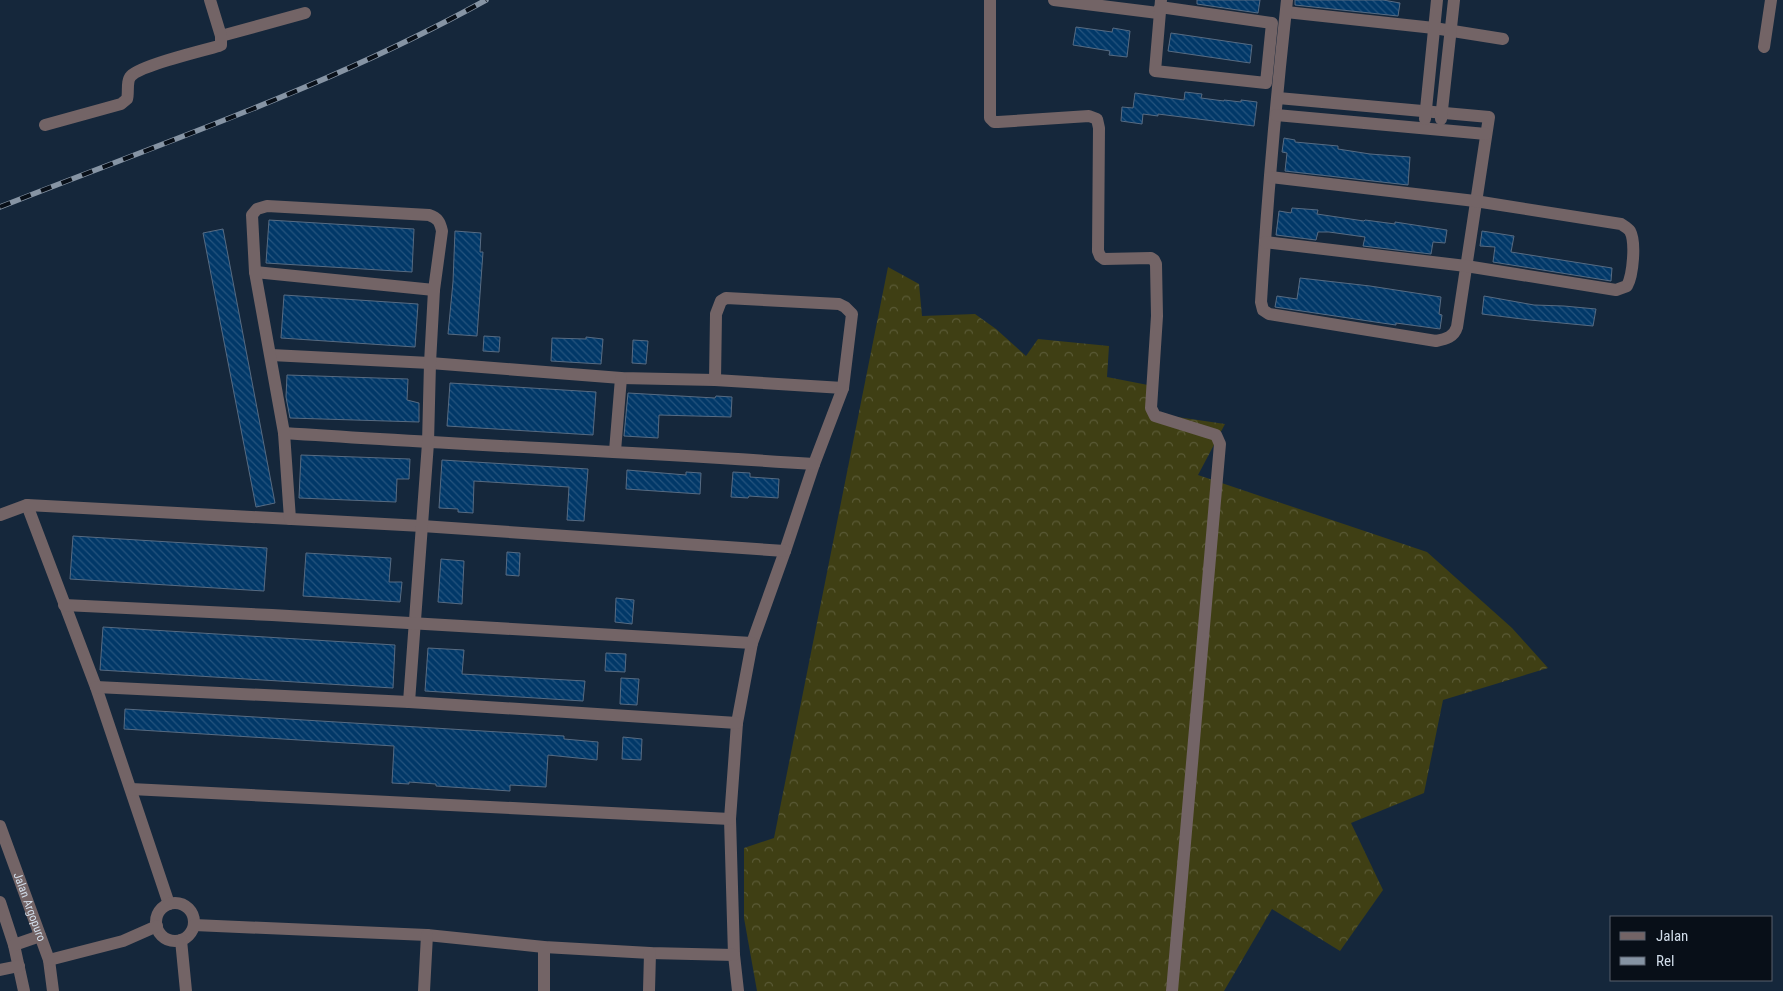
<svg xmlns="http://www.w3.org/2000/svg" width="1783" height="991" viewBox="0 0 1783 991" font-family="'Roboto Condensed',sans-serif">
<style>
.forest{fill:url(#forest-crowns)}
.building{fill:url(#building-back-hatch);stroke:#576b82}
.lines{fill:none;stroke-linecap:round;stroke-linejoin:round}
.minor{stroke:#736466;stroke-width:12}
.rail-casing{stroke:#8694a4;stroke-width:5.5}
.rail{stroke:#080f18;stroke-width:4;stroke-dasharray:11;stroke-linecap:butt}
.labels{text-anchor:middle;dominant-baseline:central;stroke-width:5;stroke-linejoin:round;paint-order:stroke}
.street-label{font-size:12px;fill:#d1ddea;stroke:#080f18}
</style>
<defs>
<pattern id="forest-crowns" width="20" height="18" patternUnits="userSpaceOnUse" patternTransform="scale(1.25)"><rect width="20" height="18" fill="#3f3f14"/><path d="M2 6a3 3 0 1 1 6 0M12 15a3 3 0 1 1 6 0" fill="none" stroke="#5a5a36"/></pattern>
<pattern id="building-back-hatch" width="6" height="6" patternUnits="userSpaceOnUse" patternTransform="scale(1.25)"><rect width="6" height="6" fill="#013868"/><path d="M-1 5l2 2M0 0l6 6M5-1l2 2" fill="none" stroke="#25547e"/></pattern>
</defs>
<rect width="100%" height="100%" fill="#15273b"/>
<path class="forest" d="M888 267 919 284 922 316 975 314 996 329 1026 356 1038 339 1109 346 1107 377 1153 386 1157 414 1225 424 1198 475 1427 552 1512 628 1548 668 1443 700 1424 793 1351 823 1383 890 1340 951 1272 909 1224 991H757L744 918V848L774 838Z"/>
<path class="building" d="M1197 0H1260L1258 13 1197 4Z
M1295 0H1383L1400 3 1398 16 1295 5Z
M1076 27 1112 32 1113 28 1130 31 1127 57 1109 55 1110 51 1073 45Z
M1171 33 1252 45 1250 63 1168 51Z
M1185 92 1202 94 1201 98 1224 101V100L1241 102V100L1257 102 1254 126 1158 114V116L1143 114 1142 124 1121 121 1122 107 1133 108 1135 93 1184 100Z
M1284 138 1295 140V142L1338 146V149L1370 154 1410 157 1408 185 1285 171 1287 153 1282 152Z
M1292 208 1318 210 1317 214 1364 221 1365 220 1395 224V222L1447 230 1445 243 1433 242 1431 254 1363 246 1365 237 1329 232H1318L1316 240 1276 235 1279 211 1291 213Z
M269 220 414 229 412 272 266 263Z
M223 229 275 503 256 507 203 233Z
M455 231 481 233 480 252H483L477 336 448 334 453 282Z
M1482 231 1514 236 1511 252 1612 268 1611 281 1493 262 1495 247 1480 246Z
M1300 278 1370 286 1441 297 1439 314 1442 315 1440 329 1396 323V325L1382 323 1275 307 1277 296 1297 299Z
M284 295 418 304 415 347 281 338Z
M1484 296 1534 305 1564 306 1596 309 1593 326 1530 320 1482 314Z
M484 336 500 337 499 352 483 351Z
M586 337 603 339 601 364 551 361 552 338 586 339Z
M633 340 648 341 646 364 632 363Z
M287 375 408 379 407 400 419 403V422L290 418 286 397Z
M450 383 596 392 593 435 447 426Z
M628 393 715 398 716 396 732 397 731 417 659 415 658 438 624 436Z
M301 455 410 459 409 479H397L396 502 299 498Z
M442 460 588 469 584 521 567 520 569 487 474 481 473 513 458 512V509L439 508Z
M627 470 686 475V472L701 473 700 494 626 489Z
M733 472 750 473V477L779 479 778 498 749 496 748 498 731 497Z
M73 536 267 548 264 591 70 579Z
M507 552 520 553 519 576 506 575Z
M306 553 391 558 389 582H402L400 602 303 596Z
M441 559 464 561 462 604 438 602Z
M616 598 634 600 632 624 615 622Z
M103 627 395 645 393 688 100 670Z
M428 648 464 650 462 674 585 681 583 701 425 691Z
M606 653 626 654 625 672 605 671Z
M621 678 639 679 637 705 620 704Z
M125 709 564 736V739L598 742 597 760 548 755 546 787 510 785V791L436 786V784L409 782V784L392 783 394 746 124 729Z
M623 737 642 739 641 760 622 759Z"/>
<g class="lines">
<g class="minor">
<path d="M990 0V118L994 122H998L1089 116 1097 119 1099 128 1098 251 1100 256 1104 259 1151 258 1154 260 1156 264 1157 316 1151 408 1155 416 1216 435 1220 444 1172 991"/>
<path d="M1054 0 1158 13"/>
<path d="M1160 7 1272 23 1266 83 1155 71 1161 0"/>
<path d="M1286 12 1434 28 1503 39"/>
<path d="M221 36 305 13"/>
<path d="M1764 47 1771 0"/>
<path d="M1278 98 1489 117 1457 327C1454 337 1446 339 1436 341L1269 314 1263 310 1261 302C1267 201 1276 100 1287 0"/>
<path d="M1276 115 1486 134"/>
<path d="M1425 119 1437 0"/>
<path d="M1441 119 1454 0"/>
<path d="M45 125 121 104 127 99C129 93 126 81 131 76 139 66 204 50 219 46L221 45V36L210 0"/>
<path d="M1265 242 1466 266 1616 290 1627 286C1633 275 1636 242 1630 231 1628 228 1624 226 1621 224L1475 201 1270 177"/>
<path d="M255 272 434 290"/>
<path d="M271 355 430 363 621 378 715 380 843 388"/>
<path d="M715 380 716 314 721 301 726 298 839 304 845 307 852 314 843 388 814 464 785 551 752 643 737 723 730 819 734 955 738 991"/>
<path d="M284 433C460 445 637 452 814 464"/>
<path d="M615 451 621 378"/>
<path d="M27 505 96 687 169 904"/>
<path d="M0 515 27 505 422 526 785 551"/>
<path d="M290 519 284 433 255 272 252 215 257 209 267 206 429 215C438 218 440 222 442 231L434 290 430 363 428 443 409 702"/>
<path d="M64 605 272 615 752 643"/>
<path d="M96 687 409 702 737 723"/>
<path d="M131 789 730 819"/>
<path id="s1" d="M0 826 49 960 53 991"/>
<path d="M0 902 14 945 24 991"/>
<circle cx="175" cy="922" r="19"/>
<path d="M194 925 427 935 544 947 650 953 734 955"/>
<path d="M181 940 186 991"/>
<path d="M14 945 40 936"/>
<path d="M49 960 123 941 157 926"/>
<path d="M0 970 19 966"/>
<path d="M424 991 427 935"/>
<path d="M544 991V947"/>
<path d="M649 991 650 953"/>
</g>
<g class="rail-casing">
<path id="rail" d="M0 207C164 142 331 86 486 0"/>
</g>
<use href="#rail" class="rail"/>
</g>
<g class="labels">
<g class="street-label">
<text stroke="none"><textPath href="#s1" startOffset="86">Jalan Argopuro</textPath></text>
</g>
</g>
<rect x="1610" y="916" width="162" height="65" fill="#080f18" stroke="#58616c"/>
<rect x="1620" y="932" width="25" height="8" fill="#736466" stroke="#58616c"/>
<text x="1656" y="941" font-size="15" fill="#d1ddea">Jalan</text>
<rect x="1620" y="957" width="25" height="8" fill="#8694a4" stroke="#58616c"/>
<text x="1656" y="966" font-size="15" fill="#d1ddea">Rel</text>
</svg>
